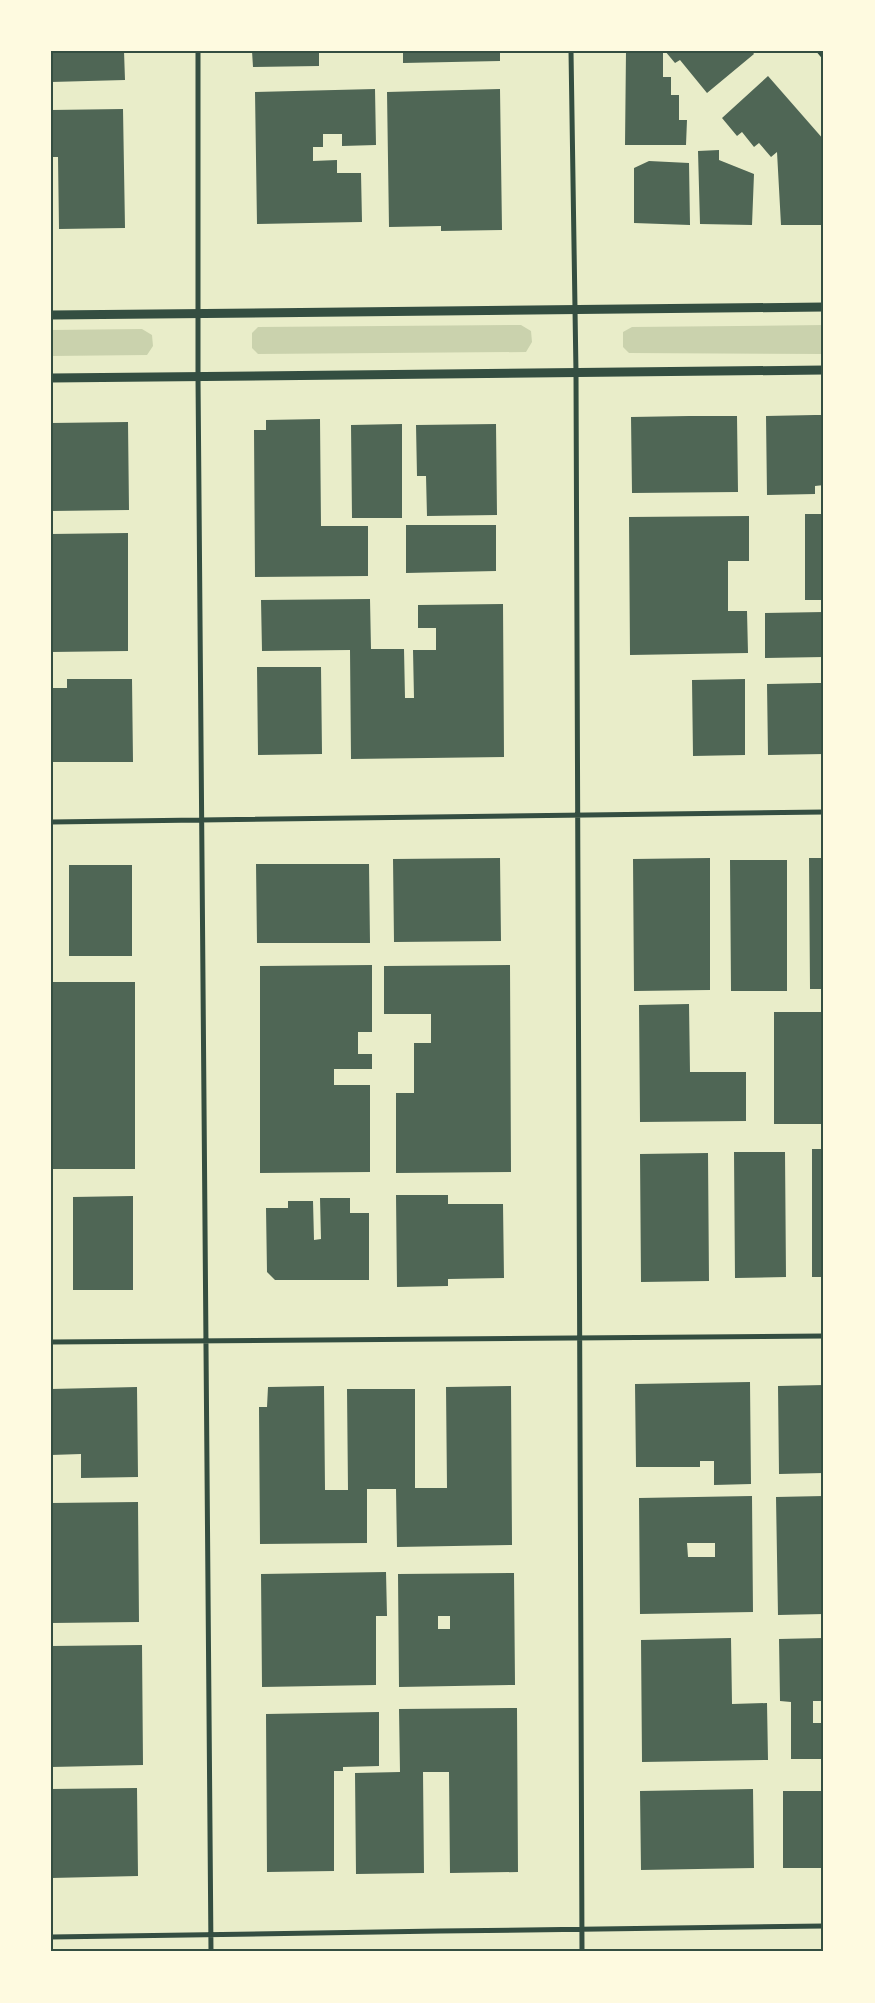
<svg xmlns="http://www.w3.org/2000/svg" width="875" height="2003" viewBox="0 0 875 2003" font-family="'Fira Sans',sans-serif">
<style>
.green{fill:#cad2ad}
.building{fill:#4f6655;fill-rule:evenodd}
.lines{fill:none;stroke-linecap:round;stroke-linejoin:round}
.minor{stroke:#344e41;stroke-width:5}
.tertiary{stroke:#344e41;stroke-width:9}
.neatline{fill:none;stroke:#344e41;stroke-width:2}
</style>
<rect width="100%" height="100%" fill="#e9edc9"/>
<path class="green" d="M521 325 531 331 532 342 526 352 258 354 252 348V333L258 327Z
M824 325V354L629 353 623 347V332L632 327Z
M142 329 152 335 153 346 147 355 51 356V330Z"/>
<path class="building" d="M51 51H124L125 80 51 82Z
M252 51H319V66L253 67Z
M403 51H500V61L403 63Z
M626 51H663V77H671V95H679V120H687L686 145H625Z
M665 51H752L754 54 707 93 680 60 675 63Z
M768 76 824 140V225H781L777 152 771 157 759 143 754 147 742 132 737 136 722 118Z
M375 89 376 145 342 146V134H323V147H313V161L337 160V173H361L362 222 257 224 255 92Z
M500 89 502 230 441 231V226L389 227 387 92Z
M123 109 125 228 59 229 58 157H51V110Z
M719 150V160L754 174 752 225 700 224 698 151Z
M649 161 689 163 690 225 634 223V168Z
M815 415H824V485L815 486V494L767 495 766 416Z
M689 416H737L738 492 632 493 631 417Z
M320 419 321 526H368V576L255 577 254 430H266V420Z
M128 422 129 510 51 511V423Z
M402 424V518H352L351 425Z
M496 424 497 515 427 516 426 476H417L416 425Z
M805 514H824V600H805Z
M749 516V561H728V611H747L748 653 630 655 629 517Z
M406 525H496V571L406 573Z
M128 533V651L51 652V534Z
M370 599 371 649H404L405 698H414L413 650H436V628H418V605L503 604 504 757 351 759 350 650 262 651 261 600Z
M824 612V657L765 658V613Z
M257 667H321L322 754 258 755Z
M67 679H132L133 762H51V688H67Z
M745 679V755L693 756 692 680Z
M818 683H824V754L768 755 767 684Z
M500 858 501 941 394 942 393 859Z
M710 858V990L634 991 633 859Z
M809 858H824V989H810Z
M730 860H787V991H731Z
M256 864H369L370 943H257Z
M69 865H132V956H69Z
M372 965V1032H358V1054H372V1069H334V1085H370V1172L260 1173V966Z
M510 965 511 1172 396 1173V1093H414V1043H431V1014H384V966Z
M51 982H135V1169H51Z
M689 1004 690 1072H746V1121L640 1122 639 1005Z
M774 1012H824V1124H774Z
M812 1149H824V1277H812Z
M734 1152H785L786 1277 735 1278Z
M708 1153 709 1281 641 1282 640 1154Z
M396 1195H448V1204H503L504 1278 448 1279V1286L397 1287Z
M133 1196V1290H73V1197Z
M320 1198H350V1213H369V1280H275L267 1272 266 1208H288V1201H313L314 1240 321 1239Z
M750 1382 751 1484 714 1485V1461H700V1467H636L635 1384Z
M824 1385V1473L779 1474 778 1386Z
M324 1386 325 1490H348L347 1389H415V1488H447L446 1387 511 1386 512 1545 397 1547 396 1489H367V1543L260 1544 259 1407H267L268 1387Z
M137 1387 138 1477 81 1478V1454L51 1455V1389Z
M752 1496 753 1612 640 1614 639 1498ZM687 1543H715V1557H688Z
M824 1496V1614L778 1615 776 1497Z
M138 1502 139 1622 51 1623V1503Z
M386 1572 387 1616H376V1685L262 1687 261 1574Z
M514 1573 515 1685 399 1687 398 1574ZM438 1616H450V1629H438Z
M731 1638 732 1704 767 1703 768 1760 642 1762 641 1640Z
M824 1638V1701H813V1723H824V1759H791V1702L780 1701 779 1639Z
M142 1645 143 1765 51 1767V1646Z
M517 1708 518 1872 450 1873 449 1772H423L424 1873 356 1874 355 1773 400 1772 399 1709Z
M379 1712V1766L343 1767V1771H334V1871L267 1872 266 1714Z
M137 1788 138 1876 51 1878V1789Z
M753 1789 754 1868 641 1870 640 1791Z
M783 1791H824V1868H783Z"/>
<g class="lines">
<path class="minor" d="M198 51V377L211 1952
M571 51 576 373 582 1952
M819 51 824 57
M51 822 824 812
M51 1342 824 1336
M51 1937C309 1931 566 1931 824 1926"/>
<path class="tertiary" d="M51 315 824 307
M51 378 824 370"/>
</g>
<rect width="875" height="2003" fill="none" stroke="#fefae0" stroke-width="105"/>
<rect x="52" y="52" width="770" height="1898" class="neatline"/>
</svg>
